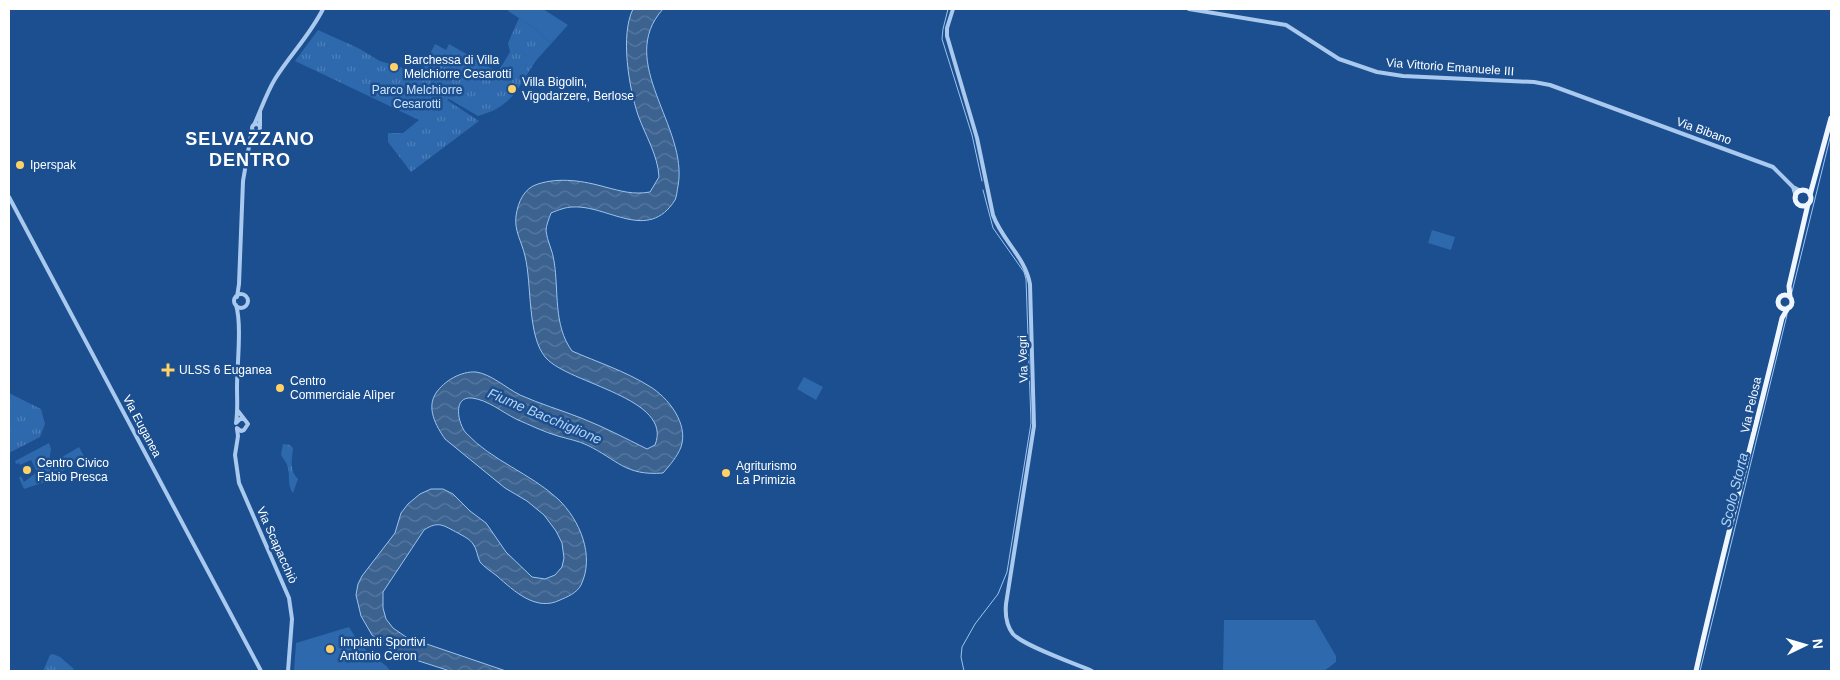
<svg xmlns="http://www.w3.org/2000/svg" width="1840" height="680" viewBox="0 0 1840 680" font-family="Arial,sans-serif">
<style>
.green{fill:#2e69ad}
.park{fill:url(#park-tufts)}
.water{fill:url(#water-waves);stroke:#9cc4f0}
.lines{fill:none;stroke-linecap:round;stroke-linejoin:round}
.stream{stroke:#9cc4f0;stroke-width:1}
.minor{stroke:#a9c9ee;stroke-width:4}
.major{stroke:#f0f6ff;stroke-width:5}
.poi-dot{fill:#ffd166;stroke:#1b4f8f;stroke-width:2}
.labels{text-anchor:middle;dominant-baseline:central;stroke-width:5;stroke-linejoin:round;paint-order:stroke}
.poi-label{font-size:12px;fill:#fff;stroke:#1b4f8f;text-anchor:start}
.street-label{font-size:12px;fill:#fff;stroke:#1b4f8f}
.park-label{font-size:12px;fill:#cfe3fa;stroke:#1b4f8f}
.water-label{font-size:14px;font-style:italic;fill:#b5d3f5;stroke:#1b4f8f}
.district-label{font-size:18px;font-weight:bold;letter-spacing:1px;fill:#fff;stroke:#1b4f8f}
</style>
<defs>
<pattern id="park-tufts" width="24" height="20" patternUnits="userSpaceOnUse" patternTransform="scale(1.25)"><rect width="24" height="20" fill="#2e69ad"/><path d="M3 7l-1-3M5 7V3M7 7l1-3M15 17l-1-3M17 17v-4M19 17l1-3" fill="none" stroke="#4d80b9"/></pattern>
<pattern id="water-waves" width="16" height="10" patternUnits="userSpaceOnUse" patternTransform="scale(1.25)"><rect width="16" height="10" fill="#3c6290"/><path d="M0 5q4-4 8 0t8 0" fill="none" stroke="#597aa1"/></pattern>
</defs>
<rect width="100%" height="100%" fill="#1b4f8f"/>
<path class="green" d="M509 9H543L568 25 551 44 534 28 508 11Z
M1432 230 1455 237 1451 250 1428 243Z
M804 377 823 387 816 400 797 389Z
M49 443 51 449 49 462 54 479 24 489 19 478 21 476 24 482 37 472 31 460 20 465 19 463 16 464 15 461Z
M79 447 85 458 59 473 58 470 54 471 52 463Z
M1224 620H1315L1336 656V662L1324 671H1223Z
M349 627C355 637 361 645 369 653 376 660 386 663 390 671H294L296 643Z"/>
<path class="park" d="M519 18 534 28 551 44C545 51 538 57 533 65 517 90 511 107 478 116L449 99 447 100 479 121 411 172 388 142V133H403L419 120 295 61 318 30 358 48 380 61 400 67 419 76 435 44 446 50 449 44 498 72 510 52 508 43Z
M9 393 41 409 45 424 40 437 9 453Z
M283 444 290 445 293 448C292 459 289 471 298 479L293 493C287 485 290 476 288 468 286 460 283 460 281 454Z
M53 654 60 657 74 669 72 671H43L50 655Z"/>
<path class="water" d="M633 9H663C615 62 689 127 678 186 677 190 677 196 675 200 648 243 608 205 573 207 566 207 558 210 551 213 549 219 546 225 546 231 547 241 553 251 554 261 559 291 553 325 572 351 597 362 625 371 649 386 668 397 689 424 681 447 677 457 670 465 663 473 625 476 618 460 587 445 579 441 568 439 558 436 544 432 530 425 516 419 502 412 488 400 472 398 452 396 458 424 466 433 492 461 530 473 558 499 580 520 595 556 581 585 577 593 567 597 560 600 536 612 514 591 497 576 492 572 484 567 480 562 477 556 477 549 473 544 470 539 463 536 458 533 444 526 439 520 424 530L383 592V608L386 619 393 628 406 637 506 671H450L397 654 372 635 361 616 356 595 358 584 362 576 395 533 401 513 408 504 420 494 431 489H443L453 494 470 511 486 523 506 552 532 577 545 579 555 575 562 567 564 558 562 543 556 531 544 515 527 501 505 488 445 439C436 426 426 408 436 393 444 381 461 371 476 372 491 374 506 388 520 395 540 404 561 410 581 418 604 427 625 438 647 449L655 445C674 398 569 384 546 358 527 337 532 284 525 256 522 242 514 231 516 216 518 202 524 188 538 184 560 177 584 181 605 187 621 191 633 195 650 192L659 177C658 155 645 135 638 115 629 88 620 35 633 9Z"/>
<g class="lines">
<path class="stream" d="M948 9 943 29 942 39 972 135 982 181
M1792 292 1831 134
M964 671 961 657 962 647 975 624 998 594 1007 572 1031 423 1026 279 1024 272 993 228 983 190
M1700 671 1787 315"/>
<path class="minor" d="M953 9 947 28V36L977 138 993 215C1002 240 1025 257 1030 284L1034 426 1006 604C1005 615 1006 625 1013 634 1024 646 1076 664 1092 671
M1189 9 1286 25 1339 59 1377 72 1403 76 1534 82 1550 85 1773 167 1793 187 1796 197
M252 128a4 4 0 1 1 8 0a4 4 0 1 1-8 0Z
M254 125C261 110 266 94 275 79 290 55 310 35 323 9
M260 126V111
M1793 187 1801 191
M9 197 261 671
M234 301a7 7 0 1 1 14 0a7 7 0 1 1-14 0Z
M237 297 239 284 243 181 252 129
M236 305C242 324 237 366 237 387 237 400 238 411 236 423
M237 422 240 419H243
M237 428 241 431 244 430 248 424 238 411
M237 429 238 436 235 455 239 483 289 598 292 619 288 671"/>
<path class="major" d="M1795 198a8 8 0 1 1 16 0a8 8 0 1 1-16 0Z
M1810 195 1831 118
M1778 302a7 7 0 1 1 14 0a7 7 0 1 1-14 0Z
M1790 297 1789 286 1808 204
M1696 671C1722 553 1754 436 1782 318L1788 308"/>
</g>
<g class="poi-dot">
<circle cx="394" cy="67" r="5"/>
<circle cx="512" cy="89" r="5"/>
<circle cx="20" cy="165" r="5"/>
<path d="M165.5 362.5h5v5h5v5h-5v5h-5v-5h-5v-5h5z"/>
<circle cx="280" cy="388" r="5"/>
<circle cx="27" cy="470" r="5"/>
<circle cx="726" cy="473" r="5"/>
<circle cx="330" cy="649" r="5"/>
</g>
<g class="labels">
<g class="poi-label">
<text x="404" y="60">Barchessa di Villa<tspan x="404" dy="14">Melchiorre Cesarotti</tspan></text>
<text x="522" y="82">Villa Bigolin,<tspan x="522" dy="14">Vigodarzere, Berlose</tspan></text>
<text x="30" y="165">Iperspak</text>
<text x="179" y="370">ULSS 6 Euganea</text>
<text x="290" y="381">Centro<tspan x="290" dy="14">Commerciale Alìper</tspan></text>
<text x="37" y="463">Centro Civico<tspan x="37" dy="14">Fabio Presca</tspan></text>
<text x="736" y="466">Agriturismo<tspan x="736" dy="14">La Primizia</tspan></text>
<text x="340" y="642">Impianti Sportivi<tspan x="340" dy="14">Antonio Ceron</tspan></text>
</g>
<g class="street-label">
<text transform="translate(1450 67) rotate(4)">Via Vittorio Emanuele III</text>
<text transform="translate(1704 131) rotate(20)">Via Bibano</text>
<text transform="translate(1023 359) rotate(-92)">Via Vegri</text>
<text transform="translate(1751 405) rotate(-77)">Via Pelosa</text>
<text transform="translate(142 426) rotate(62)">Via Euganea</text>
<text transform="translate(277 545) rotate(66)">Via Scapacchiò</text>
</g>
<g class="park-label">
<text x="417" y="90">Parco Melchiorre<tspan x="417" dy="14">Cesarotti</tspan></text>
</g>
<g class="water-label">
<text transform="translate(545 416) rotate(23)">Fiume Bacchiglione</text>
<text transform="translate(1734 490) rotate(-76)">Scolo Storta</text>
</g>
<g class="district-label">
<text x="250" y="139">SELVAZZANO<tspan x="250" dy="21">DENTRO</tspan></text>
</g>
</g>
<rect width="1840" height="680" fill="none" stroke="#ffffff" stroke-width="20"/>
<g transform="translate(1805 645) rotate(85)" stroke="#1b4f8f" stroke-width="4" paint-order="stroke">
<path d="M0-4L9 19L0 12L-9 19Z" fill="#ffffff"/>
<text y="-8" font-size="14" font-weight="bold" text-anchor="middle" fill="#ffffff">N</text>
</g>
</svg>
